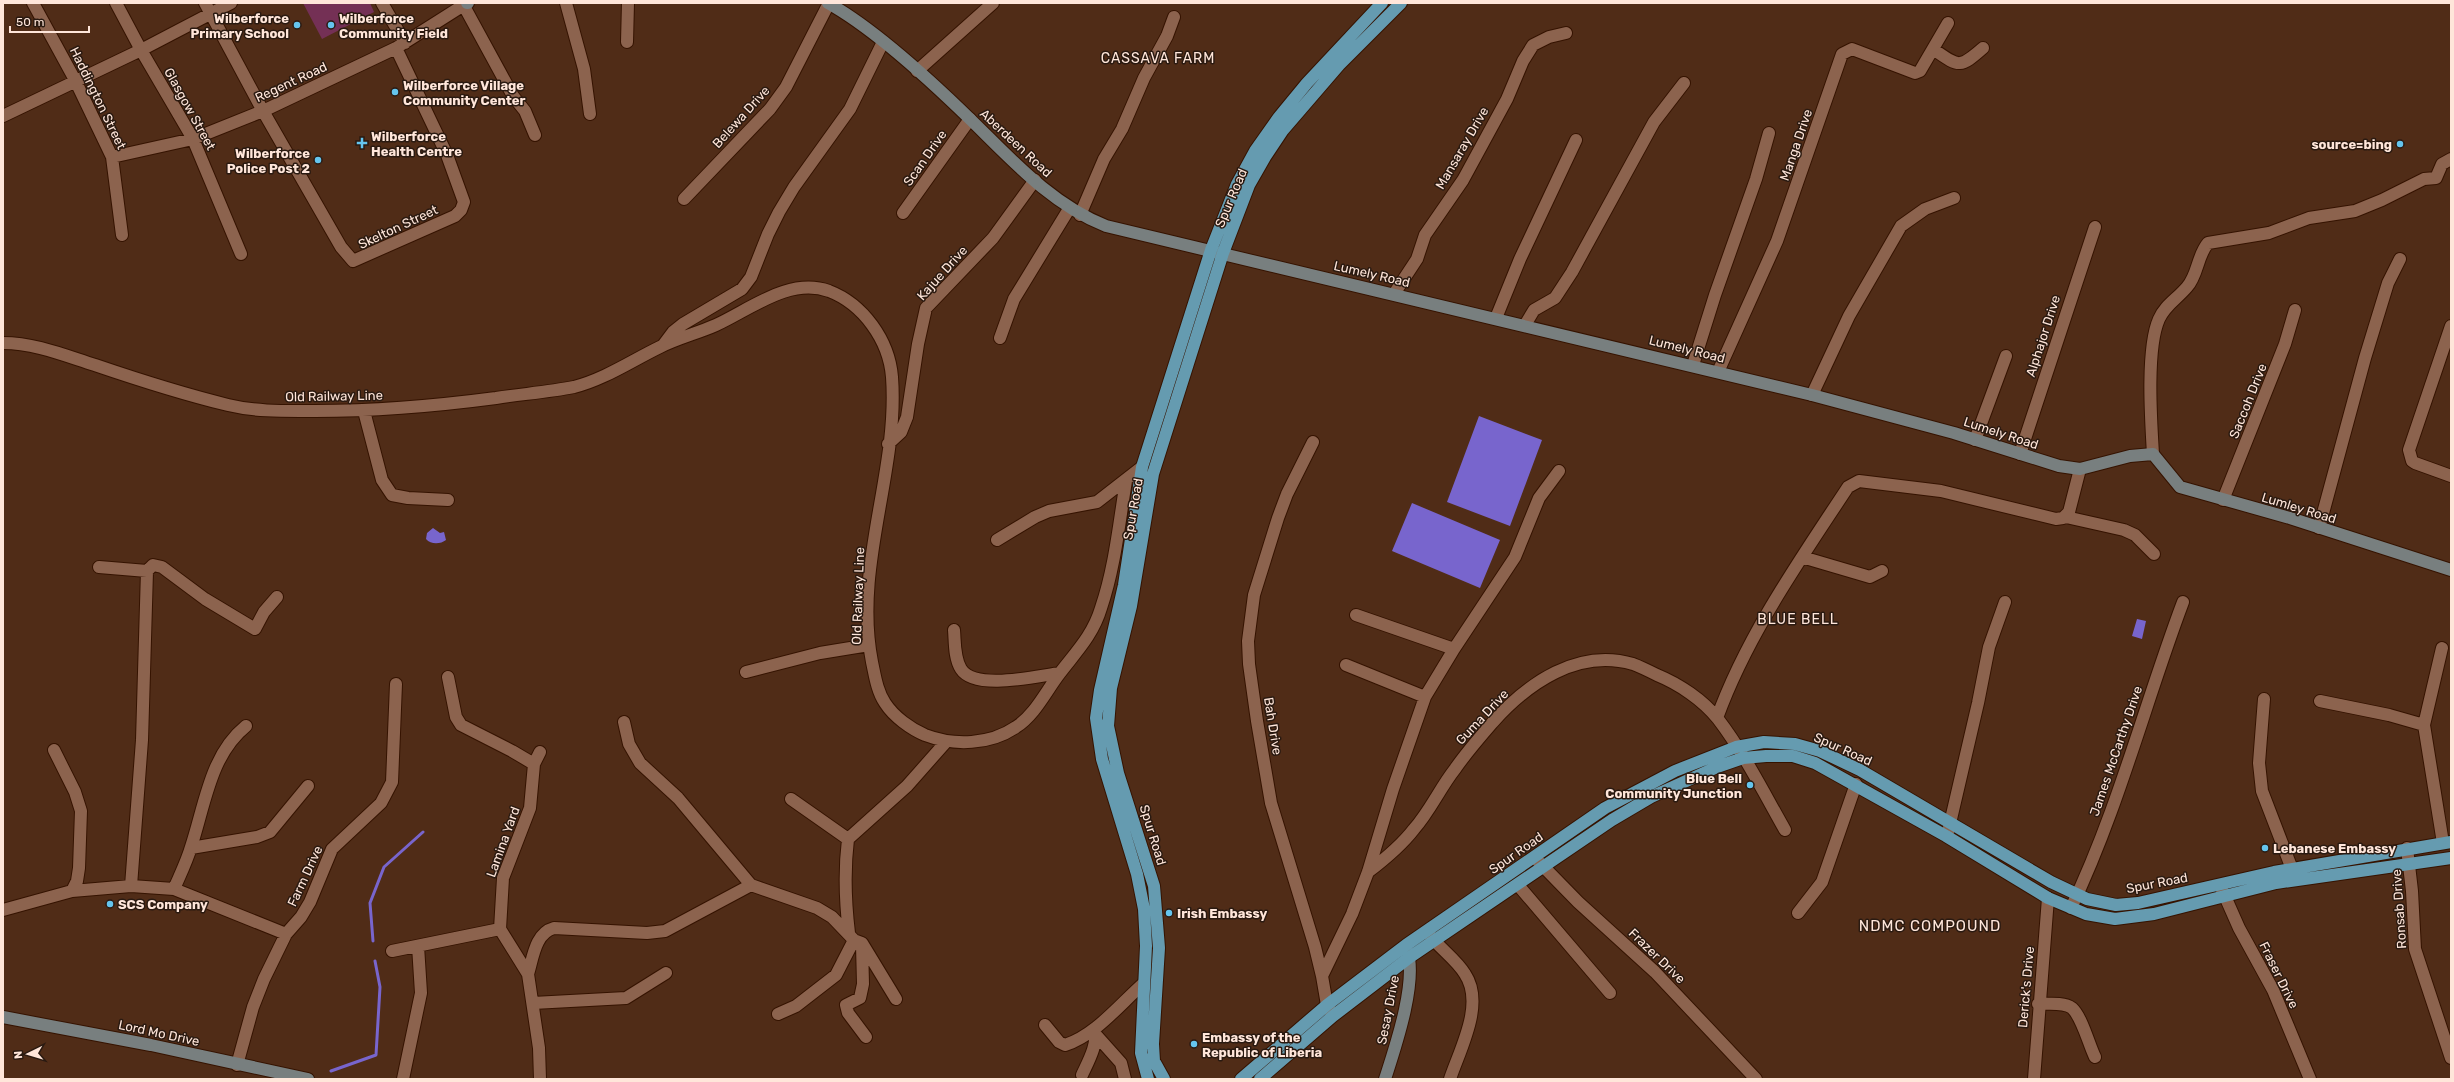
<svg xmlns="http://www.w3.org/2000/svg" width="2454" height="1082" viewBox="0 0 2454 1082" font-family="Rubik,sans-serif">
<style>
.green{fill:#743055}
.water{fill:#7865cd}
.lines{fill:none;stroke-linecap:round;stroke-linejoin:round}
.stream{stroke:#7865cd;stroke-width:3}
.street-casing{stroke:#351300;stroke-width:14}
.secondary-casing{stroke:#351300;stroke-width:14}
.primary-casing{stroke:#351300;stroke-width:14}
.street{stroke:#8c634e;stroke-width:12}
.secondary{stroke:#787f7f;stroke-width:12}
.primary{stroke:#659bb0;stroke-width:12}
.poi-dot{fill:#65c5ee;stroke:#2a1a11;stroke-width:1.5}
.labels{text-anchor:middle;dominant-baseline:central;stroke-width:3;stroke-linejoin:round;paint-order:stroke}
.poi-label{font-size:13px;font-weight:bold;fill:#ffe6da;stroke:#2a1a11;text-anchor:start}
.street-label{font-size:13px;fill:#ffe6da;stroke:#2a1a11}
.neighbourhood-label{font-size:14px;letter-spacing:1px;fill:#ffe6da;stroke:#2a1a11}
.quarter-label{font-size:15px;letter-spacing:1px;fill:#ffe6da;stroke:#2a1a11}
</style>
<rect width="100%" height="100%" fill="#502c17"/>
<path class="green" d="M303 3H370L374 12 322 39Z"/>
<path class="water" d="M1479 416 1542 440 1510 526 1447 502Z
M1412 503 1500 540 1480 588 1392 551Z
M433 528 440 533 444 532 446 540C441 544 431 545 426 539L427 533Z
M2137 619 2146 621 2142 639 2132 636Z"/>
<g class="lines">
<path class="stream" d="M373 941 370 903 384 867 423 832
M331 1071 376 1055 380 987 375 961"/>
<g class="street-casing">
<path id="street" d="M33 3 75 80 112 157 122 235
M116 3 141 50 193 139 241 254
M205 3 263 111 341 247 353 261 455 216 461 210 464 202 447 155 396 48
M382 3 405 43
M566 3 584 69 590 114
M464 6 513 96 525 111 535 135
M627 42 628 3
M1933 49C1959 67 1959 69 1983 48
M917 71 993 3
M3 116 141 50 231 3
M112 157 193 139 263 111 396 48 467 3
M684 199 770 109 786 87 829 3
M903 213 970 119
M1080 215 1104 159 1122 129 1144 78 1167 36 1174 17
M1394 294 1417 259 1425 235 1463 180 1507 99 1523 61 1533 45 1549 37 1566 33
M1496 318 1520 259 1576 140
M1525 325 1534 310 1555 298 1572 272 1654 122 1684 83
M2451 326 2409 450 2412 461 2415 463 2451 476
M1000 338 1014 299 1069 209
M3 343C35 343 66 356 95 365 139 380 183 394 228 405 257 412 286 411 315 411 376 411 435 406 496 398 522 394 548 392 574 387 605 379 631 361 660 347 678 338 698 333 716 325 751 309 789 277 829 291 863 304 889 340 892 377 899 472 853 566 872 662 875 676 877 691 885 703 894 717 911 729 925 735 954 746 990 745 1016 727 1035 715 1046 691 1060 673 1076 652 1093 635 1101 608 1115 567 1119 523 1126 481
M664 344 673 332 683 324 742 289 751 277 768 234 779 212 794 187 850 109 883 42
M1693 365 1715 295 1756 179 1769 133
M1718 372 1777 241 1842 54 1852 49 1915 73 1920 71 1948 23
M1812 395 1849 316 1901 226 1925 209 1954 198
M364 411 382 480 392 495 408 498 448 500
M1975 440 2006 356
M1313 442 1287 494 1278 518 1254 595 1248 641 1249 664 1257 721 1271 803 1315 947 1322 976 1327 1005 1332 1014
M888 444 901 432 907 417 918 344 926 308 993 238 1035 180
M2020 454 2095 227
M2153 454C2151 421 2146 348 2159 319 2165 305 2177 299 2187 287 2198 275 2197 256 2208 243L2269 233 2309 218 2355 211 2382 200 2424 179 2436 178 2442 164 2451 159
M2223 500 2285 344 2295 310
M2066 517 2124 530 2135 535 2154 554
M2319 528 2365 358 2388 283 2400 259
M997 540 1035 517 1049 511 1097 502 1142 467
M1802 557 1870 577 1882 571
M99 567 147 571
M1356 615 1454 649
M954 630C955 641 954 658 961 669 975 691 1037 676 1060 673
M2442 648 2424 725 2443 843
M1346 665 1425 697
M746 672 820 653 869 645
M448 677 456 717 461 725 512 751 534 764
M2264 699 2259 763 2262 791 2292 869
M2320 701 2389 715 2424 725
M1717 718C1747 635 1800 560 1848 487L1859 481 1941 491 2056 519 2063 518 2069 512 2080 469
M624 722 629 744 640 763 678 798 751 885 817 908 832 917 854 940 862 943 896 999
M54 750 75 792 81 811 79 868 77 881 72 891
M791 799 848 839
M1948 832 1978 703 1989 647 2005 602
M191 848 257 837 270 832 308 786
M2407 848 2412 891 2415 949 2451 1058
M1536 859 1578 902 1655 972 1756 1079
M1368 872C1385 859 1401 846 1414 829 1430 811 1440 788 1455 769 1466 753 1480 737 1493 722 1528 683 1578 648 1633 664 1641 667 1649 671 1657 675 1679 684 1703 700 1718 719 1744 753 1764 793 1785 830
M1518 885 1610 993
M2220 885 2239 928 2273 990 2310 1079
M131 886 142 740 147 571 153 565 162 567 205 599 255 629 264 612 277 597
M174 889C180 875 187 861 191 847 205 805 210 755 246 726
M2071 908C2118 810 2145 703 2183 602
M3 910 72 891 131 886 174 889 286 934
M1798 913 1822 882 1856 784
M849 933C845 900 844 872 848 839L907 786 945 743
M1428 933C1439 948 1456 959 1465 974 1485 1004 1460 1049 1450 1079
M862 945 863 984 860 998 846 1005 848 1013 866 1037
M392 951 500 929
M528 974C533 958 535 933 554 928L647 933 665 931 751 885
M1322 976 1352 914 1368 872 1393 789 1425 697 1454 649 1515 557 1539 498 1559 471
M533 1003 626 998 666 973
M2038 1004C2048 1004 2064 1002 2072 1008 2082 1017 2089 1045 2095 1057
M778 1014 796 1006 836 975 854 940
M1045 1025 1059 1042 1065 1045C1096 1035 1120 1004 1144 983
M1096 1035 1121 1063 1125 1079
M237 1065 253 1007 264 979 286 934 301 917 310 902 332 849 381 803 392 782 396 684
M1082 1075C1088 1062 1099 1043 1094 1029
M403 1079 421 993 418 946
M540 1079 539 1048 528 974 500 929 503 878 530 808 534 764 540 752
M2034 1079 2048 898"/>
</g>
<g class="secondary-casing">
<path id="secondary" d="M467 3H468
M828 3C875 29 932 82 971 120 1012 160 1051 204 1106 226L1812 395 1954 433 2059 466 2080 469 2130 456 2153 454 2180 487 2290 518 2451 570
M3 1017 151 1045 308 1079
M1385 1079C1395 1048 1418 981 1407 950"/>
</g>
<g class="primary-casing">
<path id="primary" d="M1148 1079 1141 1053 1146 946 1144 909 1137 874 1102 759 1096 718 1100 690 1124 585 1142 467 1211 250 1237 184 1255 151 1279 117 1307 83 1382 3
M1164 1079 1154 1061 1153 1044 1159 948 1154 886 1118 773 1108 726 1111 688 1131 606 1153 474 1223 253 1249 185 1265 157 1283 130 1339 65 1401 3
M1241 1079 1327 1005 1406 945 1605 808 1675 771 1736 747 1764 742 1795 744 1820 751 1860 770 2051 882 2087 899 2116 905 2138 903 2274 872 2451 842
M1260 1079 1333 1016 1410 957 1612 820 1651 797 1717 767 1743 758 1766 756H1793L1815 763 1946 836 2048 898 2086 914 2115 919 2154 914 2276 883 2451 858"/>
</g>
<use href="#street" class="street"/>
<use href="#secondary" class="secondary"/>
<use href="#primary" class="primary"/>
</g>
<g class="poi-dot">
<circle cx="297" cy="25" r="4"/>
<circle cx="331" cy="25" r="4"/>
<circle cx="395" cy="92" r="4"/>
<path d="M360 137h4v4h4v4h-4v4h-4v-4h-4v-4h4z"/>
<circle cx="2400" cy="144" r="4"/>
<circle cx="318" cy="160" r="4"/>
<circle cx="1750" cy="785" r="4"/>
<circle cx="2265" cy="848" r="4"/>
<circle cx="110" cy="904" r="4"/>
<circle cx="1169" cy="913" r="4"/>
<circle cx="1194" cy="1044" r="4"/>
</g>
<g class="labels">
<g class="poi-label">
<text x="289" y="18" text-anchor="end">Wilberforce<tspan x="289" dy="15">Primary School</tspan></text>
<text x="339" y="18">Wilberforce<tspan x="339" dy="15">Community Field</tspan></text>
<text x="403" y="85">Wilberforce Village<tspan x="403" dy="15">Community Center</tspan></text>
<text x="371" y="136">Wilberforce<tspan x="371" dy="15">Health Centre</tspan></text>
<text x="2392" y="144" text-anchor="end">source=bing</text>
<text x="310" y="153" text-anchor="end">Wilberforce<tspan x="310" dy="15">Police Post 2</tspan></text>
<text x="1742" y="778" text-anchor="end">Blue Bell<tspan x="1742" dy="15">Community Junction</tspan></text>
<text x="2273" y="848">Lebanese Embassy</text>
<text x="118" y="904">SCS Company</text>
<text x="1177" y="913">Irish Embassy</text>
<text x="1202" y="1037">Embassy of the<tspan x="1202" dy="15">Republic of Liberia</tspan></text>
</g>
<g class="street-label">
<text transform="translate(291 82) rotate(-25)">Regent Road</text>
<text transform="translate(98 98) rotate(64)">Haddington Street</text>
<text transform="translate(190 109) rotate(61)">Glasgow Street</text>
<text transform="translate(741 117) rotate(-48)">Belewa Drive</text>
<text transform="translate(1016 143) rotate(43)">Aberdeen Road</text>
<text transform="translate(1796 145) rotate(-71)">Manga Drive</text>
<text transform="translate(1462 148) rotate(-60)">Mansaray Drive</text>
<text transform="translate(925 158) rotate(-55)">Scan Drive</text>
<text transform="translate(1231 198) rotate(-67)">Spur Road</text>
<text transform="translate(398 227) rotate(-25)">Skelton Street</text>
<text transform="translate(942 273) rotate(-48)">Kajue Drive</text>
<text transform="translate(1372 274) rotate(13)">Lumely Road</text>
<text transform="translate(2043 336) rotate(-72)">Alphajor Drive</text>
<text transform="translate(1687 349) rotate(14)">Lumely Road</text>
<text transform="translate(334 396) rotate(-1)">Old Railway Line</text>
<text transform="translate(2248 401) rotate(-68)">Saccoh Drive</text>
<text transform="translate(2001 433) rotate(18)">Lumely Road</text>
<text transform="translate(2299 508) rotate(17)">Lumley Road</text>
<text transform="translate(1133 509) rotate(-80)">Spur Road</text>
<text transform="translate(858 596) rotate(-88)">Old Railway Line</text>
<text transform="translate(1482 717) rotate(-47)">Guma Drive</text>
<text transform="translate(1273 726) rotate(81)">Bah Drive</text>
<text transform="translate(1843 749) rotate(24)">Spur Road</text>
<text transform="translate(2116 751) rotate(-71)">James McCarthy Drive</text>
<text transform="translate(1153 835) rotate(73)">Spur Road</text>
<text transform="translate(503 842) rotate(-70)">Lamina Yard</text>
<text transform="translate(1516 853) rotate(-35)">Spur Road</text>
<text transform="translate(305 876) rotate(-65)">Farm Drive</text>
<text transform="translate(2157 883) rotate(-11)">Spur Road</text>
<text transform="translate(2399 909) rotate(-94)">Ronsab Drive</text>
<text transform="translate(1657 956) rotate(44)">Frazer Drive</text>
<text transform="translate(2279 975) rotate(64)">Fraser Drive</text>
<text transform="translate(2026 987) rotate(-85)">Derick's Drive</text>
<text transform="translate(1388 1010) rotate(-79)">Sesay Drive</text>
<text transform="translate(159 1033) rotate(12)">Lord Mo Drive</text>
</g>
<g class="neighbourhood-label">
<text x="1158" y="58">CASSAVA FARM</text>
<text x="1798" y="619">BLUE BELL</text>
</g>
<g class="quarter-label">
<text x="1930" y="926">NDMC COMPOUND</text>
</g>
</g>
<rect width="2454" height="1082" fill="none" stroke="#ffe6da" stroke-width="8"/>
<g transform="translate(28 1054) rotate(265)" stroke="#2a1a11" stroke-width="3" paint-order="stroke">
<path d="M0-3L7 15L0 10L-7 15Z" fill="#ffe6da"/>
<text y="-6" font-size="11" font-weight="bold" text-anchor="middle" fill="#ffe6da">N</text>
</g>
<path d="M10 26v6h79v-6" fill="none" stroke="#ffe6da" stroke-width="2"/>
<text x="16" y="26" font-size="12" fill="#ffe6da" stroke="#2a1a11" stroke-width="3" paint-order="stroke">50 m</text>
</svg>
